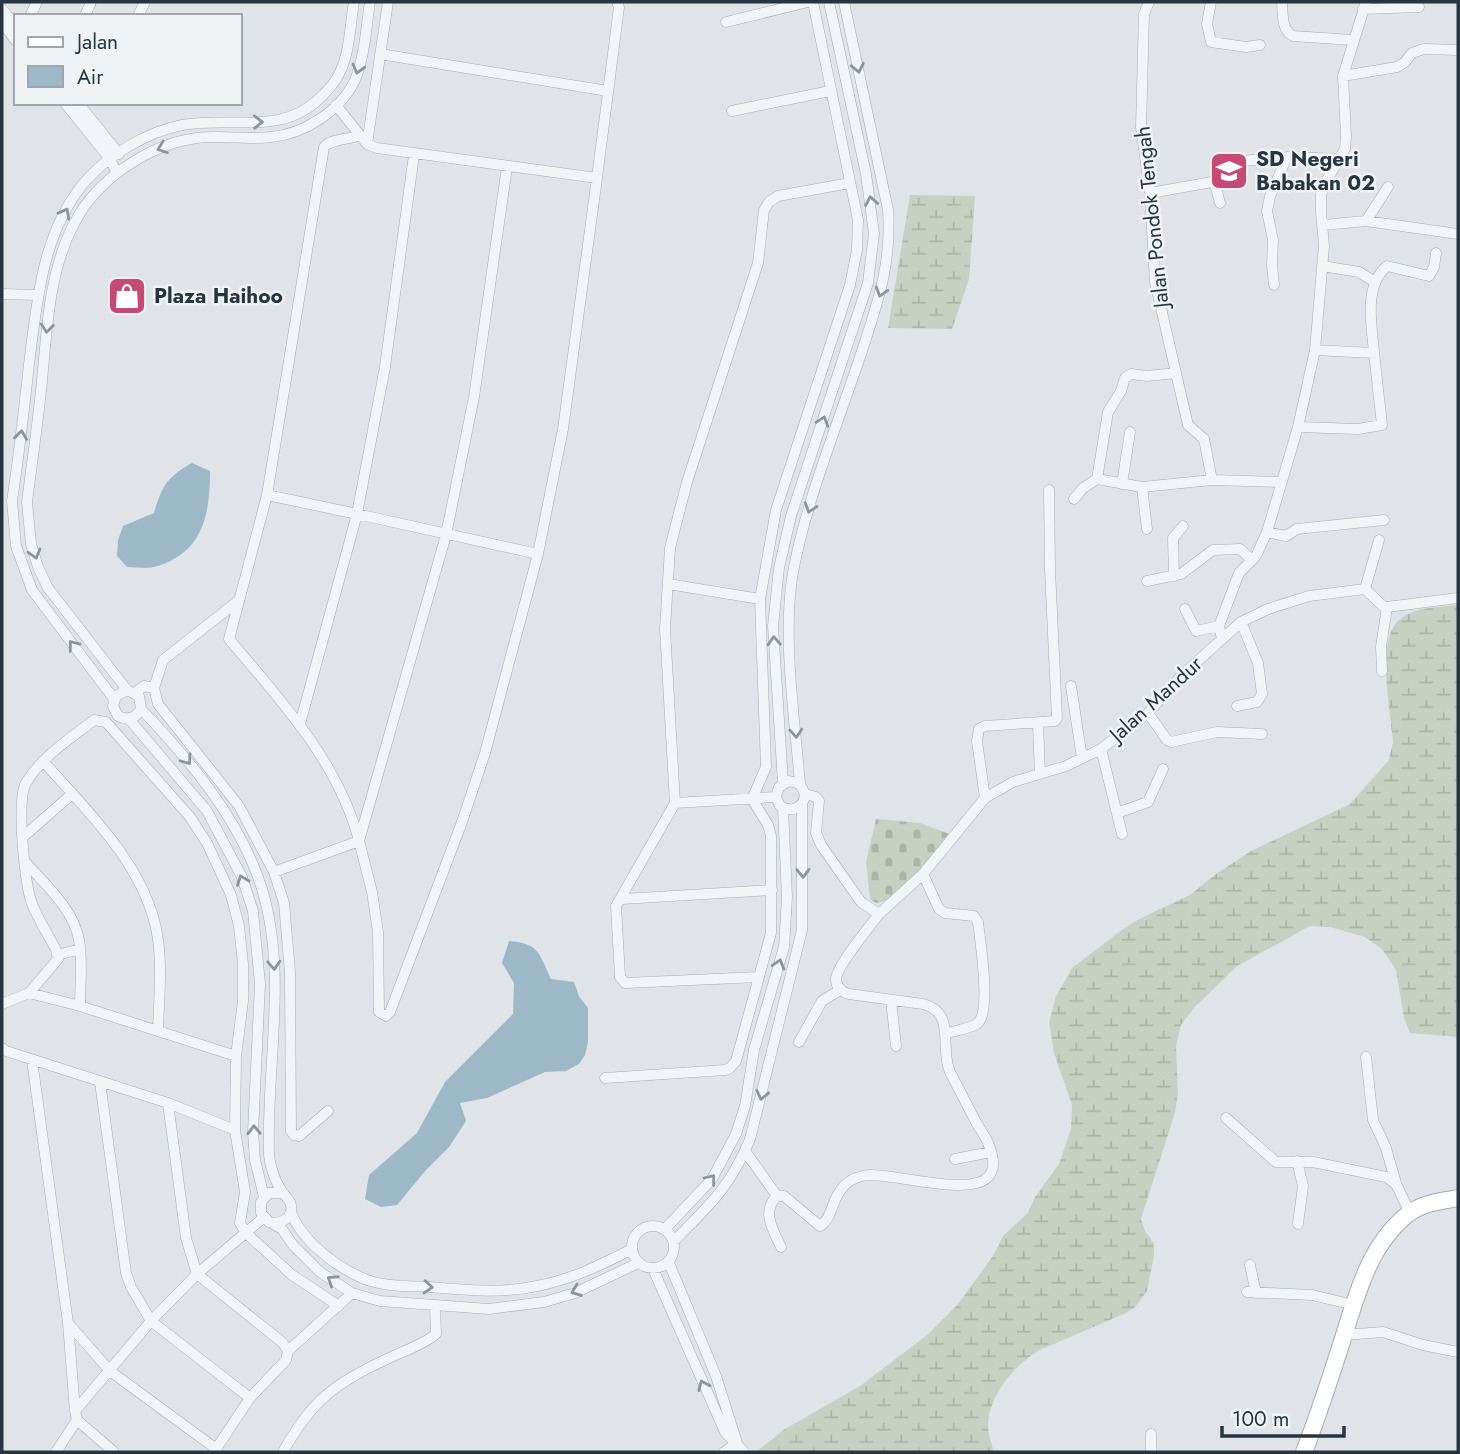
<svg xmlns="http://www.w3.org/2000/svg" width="1460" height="1454" viewBox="0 0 1460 1454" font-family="Jost,sans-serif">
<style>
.wetland{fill:url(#wetland-marsh)}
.cemetery{fill:url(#cemetery-stones)}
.water{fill:#9db8c6}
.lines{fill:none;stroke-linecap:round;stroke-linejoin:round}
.street-casing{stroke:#a5acb2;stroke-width:11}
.primary-casing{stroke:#a0abb3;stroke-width:18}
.street{stroke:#f2f5f7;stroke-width:10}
.primary{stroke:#fff;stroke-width:16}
.oneway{stroke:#8e959a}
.labels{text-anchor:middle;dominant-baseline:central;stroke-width:5;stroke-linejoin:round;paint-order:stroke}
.poi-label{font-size:21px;font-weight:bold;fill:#29353e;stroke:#eff3f6;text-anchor:start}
.street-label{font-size:21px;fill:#29353e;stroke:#eff3f6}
</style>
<defs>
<pattern id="wetland-marsh" width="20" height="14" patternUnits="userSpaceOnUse" patternTransform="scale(1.75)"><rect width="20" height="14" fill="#c8d1c1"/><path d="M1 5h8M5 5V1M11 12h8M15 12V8" fill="none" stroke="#acb4a7"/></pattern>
<pattern id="cemetery-stones" width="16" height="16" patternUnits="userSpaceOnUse" patternTransform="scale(1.75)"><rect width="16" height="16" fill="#c8d1c1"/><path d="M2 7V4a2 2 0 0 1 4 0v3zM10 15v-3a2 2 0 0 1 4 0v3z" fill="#acb4a7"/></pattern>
</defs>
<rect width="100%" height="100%" fill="#e0e4e8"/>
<path class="wetland" d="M910 195 975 196 969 279 952 329 888 328Z
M1458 605V1037L1410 1033 1404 1018 1396 970 1382 949 1365 937 1330 927 1310 926 1237 966 1194 1008 1181 1025 1176 1046 1178 1093 1175 1113 1141 1219 1145 1231 1154 1243V1256L1147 1291 1135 1307 1126 1313 1040 1350C1015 1364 989 1395 988 1425 988 1434 992 1444 994 1452H756L785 1429 860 1386 927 1335 958 1304 993 1256 1003 1236 1028 1213 1035 1197 1059 1164 1071 1129 1072 1105 1054 1053 1049 1022 1056 996 1072 968 1123 929 1143 917 1190 895 1216 874 1251 851 1350 804 1389 760 1393 742C1391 713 1375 639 1400 619 1415 607 1440 607 1458 605Z"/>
<path class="cemetery" d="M876 819 920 823 952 835C932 858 907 900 876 903L870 899 866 862Z"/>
<path class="water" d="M192 463 210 471C210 515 203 554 154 567 146 569 135 567 127 567L117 556 118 540 123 526 154 513C162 486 167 477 192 463Z
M509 941C539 943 540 955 551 979L574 982 579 996 588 1008V1042L585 1055 579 1064 566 1071 545 1072 487 1098 460 1103 466 1121 449 1147 426 1170 397 1205 381 1207 365 1199 369 1175 417 1133 445 1082 513 1014 514 983 502 963Z"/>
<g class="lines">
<g class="street-casing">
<path id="street" d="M1149 2 1144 14 1141 127 1150 193 1155 282 1188 425 1204 439 1212 480 1281 482
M1211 2 1207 24 1211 42 1246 47 1260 45
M1282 2C1283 13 1281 30 1293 36L1353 40
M2 9 16 26
M1363 9 1419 7
M30 16 37 2
M85 16 91 2
M138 16 145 2
M726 22 808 2
M2 23 16 41
M380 54 608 91
M1343 76 1397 67 1405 62 1412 53 1424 49 1458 50
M65 103 110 159 117 173
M78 103 119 154
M732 111 830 91
M360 135C349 140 332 138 324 147L267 495 229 639C280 700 339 762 359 841L446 535 474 397 507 167
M367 144 388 2
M414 155 385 367 357 514 538 554
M1241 161 1290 157 1340 159
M597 178 619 7 617 2
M1150 193 1212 182 1215 184 1220 203
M1366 221 1388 187
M1323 225 1366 221 1458 234
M1322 266 1359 272 1375 282
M1274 285 1272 265 1273 240 1267 211 1270 196 1287 157
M2 294 38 295
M1315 350 1374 353C1372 325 1363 286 1387 266L1429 276 1434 267 1436 253
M1298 427 1358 429 1382 425 1374 353
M1097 479 1108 412 1121 391 1125 378 1131 374 1147 376 1176 373
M1122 484 1130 432
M1142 487 1147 529
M267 495 357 514 300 724
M1074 499 1083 488 1097 479 1142 487 1212 480
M1267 532 1286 536 1297 529 1384 520
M1174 576 1173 538 1183 526
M1147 581 1181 574 1213 550 1240 549 1252 560
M668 584 760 599 776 510 850 285 857 250 858 220 813 2
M1365 589 1379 540
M238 601 163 660 154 688 158 704 239 806 274 872 359 841 372 892 378 932 379 1012 386 1016 390 1012 462 822 485 753 538 554 563 429 597 178 377 148 367 144 336 105
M1185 609 1196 631 1219 626
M1222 639 1219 626 1239 573 1256 556 1267 532 1298 427 1315 350 1324 246 1321 212V194L1327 180 1345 149 1346 136 1343 76 1366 2
M1382 671 1381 647 1387 607
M1071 686 1082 758
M127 690 116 696 113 706 118 716C128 721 136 718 141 709L139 696 127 690 48 588 38 567 31 544 27 502C32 462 38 422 42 381 47 328 49 270 75 222 97 179 150 144 197 138 222 135 247 140 271 137 305 134 341 110 355 80 365 56 366 27 370 2
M136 692 144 686 154 688
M114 699 32 590 16 546 12 501C19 456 24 410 29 364 37 302 42 234 83 184 106 156 147 132 182 125 230 116 280 136 319 99 326 92 335 84 339 74 350 53 350 25 354 2
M1237 706 1257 702 1262 694 1258 663 1241 622
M141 709C190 760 241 821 262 889 288 974 266 1067 269 1155 270 1166 275 1181 281 1190 283 1195 288 1197 290 1202 296 1217 281 1225 269 1222L261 1213V1202L269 1193H281
M1148 713 1167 740 1171 742 1217 732 1262 734
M129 719 207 811 242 877 253 911 260 984 253 1132 255 1160 264 1197
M1038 724 1040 774
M1101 749 1122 834
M43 761C87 811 141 861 156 928 163 961 159 997 158 1030
M783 783 773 626 779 568 791 516 868 283 874 234 866 174 829 2
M800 784 789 781 779 787 776 797 780 806C792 813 804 808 805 794L800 784C795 719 781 631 794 567 808 497 836 428 859 360 876 308 892 266 888 210L844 2
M805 794 816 797 819 801 816 833 821 845 861 902 879 914 923 874 985 798 1013 782 1066 766 1101 749 1148 713 1180 677 1241 622 1268 609 1309 596 1365 589 1383 606 1387 607 1458 598
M985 798 977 741 979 729 985 726 1055 721 1057 718 1050 570 1049 490
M675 803 776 797
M1117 813 1148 802 1163 769
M23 837 72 794
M26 863C46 885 74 910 79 940 83 961 80 984 80 1006
M274 872 284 903 290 972 291 1131 294 1135 299 1136 328 1111
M923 874 939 909 945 913 974 916 978 922C980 941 992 1013 977 1024 971 1028 953 1031 945 1034
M622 899 772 890
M58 955 80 949
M759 977 625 983 620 977 616 906 675 803 665 629 670 548 687 482 758 263 764 210 769 202 778 196 850 183
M29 993 80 1006 236 1056
M891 1000 896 1046
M2 1004 29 993 58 959 56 950C48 934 37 918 31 901 25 881 16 801 26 783 41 757 70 739 94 720L106 722 190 817 207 843 231 895 239 926 243 964V1001L236 1056 235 1130 245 1192 240 1223 246 1233 292 1275 339 1306
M799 1042 822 1001 840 990
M2 1048 6 1051 168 1103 235 1130
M1366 1057 1373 1120 1386 1148 1396 1183
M32 1060 68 1323 75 1411
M605 1078 725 1070 730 1068 736 1061 771 933V836L768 825 752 799 766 767 760 599
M100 1082 126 1273 131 1287 151 1321 250 1398
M168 1103 186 1238 197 1274 283 1343 288 1351 286 1360 250 1398 214 1452
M1226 1118 1276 1162H1313L1386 1177 1396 1184 1410 1213
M745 1151 777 1196
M955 1159 991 1152
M1297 1161 1303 1186 1298 1224
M291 1212C301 1240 334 1265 360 1277 381 1287 407 1286 429 1287 466 1290 500 1294 537 1286 570 1280 601 1265 632 1249
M273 1224 282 1229 293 1245 320 1272 352 1293 380 1301 489 1309 544 1302 575 1293 638 1263
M632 1247a21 21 0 1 1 42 0a21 21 0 1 1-42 0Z
M665 1229 712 1179 736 1134 745 1106 754 1050 784 947 787 897 783 808
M674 1241C709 1206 731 1186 750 1139L802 930V805
M781 1247C773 1230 761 1211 777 1196H784L820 1226C836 1218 829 1184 862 1176 893 1168 1020 1218 988 1143 985 1136 981 1130 977 1124 968 1107 959 1089 950 1072 939 1048 957 1013 923 1004L849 994C842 992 836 988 836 979 836 967 870 926 879 914
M669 1263 716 1376 737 1443
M1250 1265 1256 1293
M653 1269 725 1432 744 1452
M1247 1292 1312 1295 1354 1305
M68 1323 110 1371 215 1448
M1344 1335 1383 1332 1423 1345 1458 1352
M288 1351 352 1293
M77 1420 114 1452
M1151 1434V1452
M56 1452 77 1420 75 1411 151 1321 197 1274 263 1218
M283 1452C311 1401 335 1383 387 1359 403 1351 423 1345 436 1334L435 1306
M724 1452 737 1443"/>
</g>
<g class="primary-casing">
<path id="primary" d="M1304 1452C1317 1419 1328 1385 1339 1351 1355 1303 1366 1247 1408 1214 1422 1203 1441 1201 1458 1198"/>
</g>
<use href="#street" class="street"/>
<use href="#primary" class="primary"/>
</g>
<defs><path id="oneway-chevron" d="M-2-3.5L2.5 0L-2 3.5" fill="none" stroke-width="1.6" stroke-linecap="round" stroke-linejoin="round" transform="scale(1.75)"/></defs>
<g class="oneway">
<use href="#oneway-chevron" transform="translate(858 68) rotate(78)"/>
<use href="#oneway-chevron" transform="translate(358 69) rotate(105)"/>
<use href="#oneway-chevron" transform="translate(258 122) rotate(-1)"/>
<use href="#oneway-chevron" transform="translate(162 148) rotate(160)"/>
<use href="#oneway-chevron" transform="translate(871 201) rotate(-100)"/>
<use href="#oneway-chevron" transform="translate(65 213) rotate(-62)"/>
<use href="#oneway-chevron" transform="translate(881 292) rotate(107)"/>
<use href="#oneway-chevron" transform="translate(47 328) rotate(96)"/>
<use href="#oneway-chevron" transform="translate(823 421) rotate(-72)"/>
<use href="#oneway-chevron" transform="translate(21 435) rotate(-83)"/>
<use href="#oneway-chevron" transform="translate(810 508) rotate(108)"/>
<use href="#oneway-chevron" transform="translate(35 554) rotate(74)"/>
<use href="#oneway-chevron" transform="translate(774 641) rotate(-93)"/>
<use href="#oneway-chevron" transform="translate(73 645) rotate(-127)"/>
<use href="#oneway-chevron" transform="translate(796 733) rotate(86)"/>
<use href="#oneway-chevron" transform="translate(187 760) rotate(54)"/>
<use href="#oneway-chevron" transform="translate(803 873) rotate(89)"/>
<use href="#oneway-chevron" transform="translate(242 880) rotate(-111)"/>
<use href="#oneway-chevron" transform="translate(779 964) rotate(-73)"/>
<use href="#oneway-chevron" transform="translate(274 965) rotate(87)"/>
<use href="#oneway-chevron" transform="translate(762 1095) rotate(102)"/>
<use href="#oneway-chevron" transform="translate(254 1130) rotate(-92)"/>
<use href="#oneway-chevron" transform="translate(711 1179) rotate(-52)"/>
<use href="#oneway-chevron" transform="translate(332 1280) rotate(-147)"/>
<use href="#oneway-chevron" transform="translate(428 1287) rotate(4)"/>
<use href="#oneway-chevron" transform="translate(576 1291) rotate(159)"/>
<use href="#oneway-chevron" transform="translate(703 1385) rotate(-114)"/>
</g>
<defs>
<g id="school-square" transform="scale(2.0125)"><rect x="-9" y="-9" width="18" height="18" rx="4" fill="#c64b74" stroke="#eff3f6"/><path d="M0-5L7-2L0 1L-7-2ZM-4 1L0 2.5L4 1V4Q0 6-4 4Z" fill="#fff"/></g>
<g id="shop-square" transform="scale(2.0125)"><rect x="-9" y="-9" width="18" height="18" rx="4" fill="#c64b74" stroke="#eff3f6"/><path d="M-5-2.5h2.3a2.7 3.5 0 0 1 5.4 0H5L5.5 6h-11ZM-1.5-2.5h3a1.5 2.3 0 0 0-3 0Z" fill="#fff"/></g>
</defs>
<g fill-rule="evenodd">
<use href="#school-square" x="1229" y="171"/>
<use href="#shop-square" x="127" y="296"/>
</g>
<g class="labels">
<g class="poi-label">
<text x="1256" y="159">SD Negeri<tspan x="1256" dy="24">Babakan 02</tspan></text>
<text x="154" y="296">Plaza Haihoo</text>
</g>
<g class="street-label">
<text transform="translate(1152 217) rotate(-96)">Jalan Pondok Tengah</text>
<text transform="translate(1156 699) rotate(-42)">Jalan Mandur</text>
</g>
</g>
<rect width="1460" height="1454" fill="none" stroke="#29353e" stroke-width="7"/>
<rect x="14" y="14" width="228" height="91" fill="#eff3f6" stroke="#a0a7ac" stroke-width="2"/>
<rect x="28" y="37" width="35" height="10" fill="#ffffff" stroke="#a0a7ac" stroke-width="2"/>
<text x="77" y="49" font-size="21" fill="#29353e">Jalan</text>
<rect x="28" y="66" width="35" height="21" fill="#9db8c6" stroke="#a0a7ac" stroke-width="2"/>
<text x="77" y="84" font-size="21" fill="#29353e">Air</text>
<path d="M1222 1426v10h122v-10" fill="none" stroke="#29353e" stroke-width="3.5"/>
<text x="1232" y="1426" font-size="21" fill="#29353e" stroke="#eff3f6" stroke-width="5" paint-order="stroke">100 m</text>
</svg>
